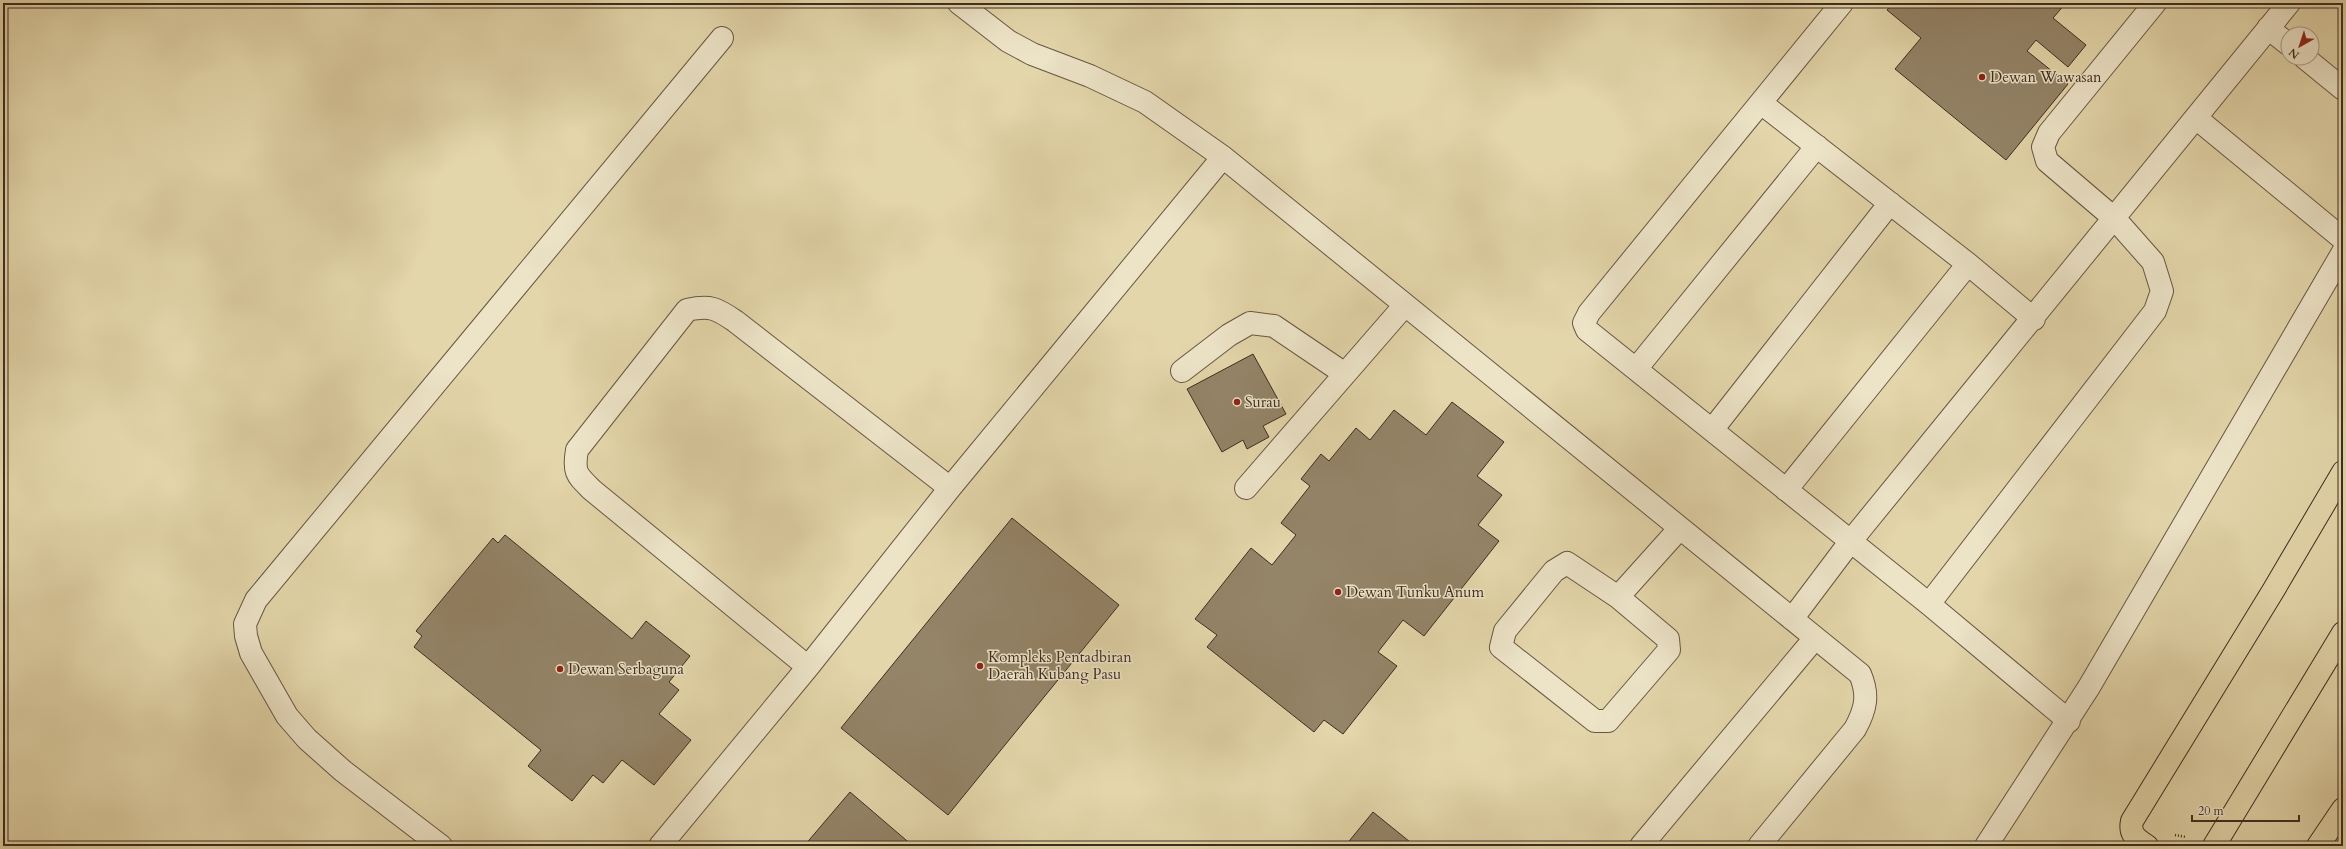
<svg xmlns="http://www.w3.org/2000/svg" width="2346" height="849" viewBox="0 0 2346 849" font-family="Cardo,serif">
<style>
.building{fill:#948468;stroke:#3f2c21}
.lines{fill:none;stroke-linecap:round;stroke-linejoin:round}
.minor-casing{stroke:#685643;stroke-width:24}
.highway-casing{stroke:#3f2c21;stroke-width:24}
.path{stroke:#3f2c21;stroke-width:2.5;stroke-dasharray:1 2;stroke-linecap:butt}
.minor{stroke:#ede4c8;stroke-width:22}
.highway{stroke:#e3d6aa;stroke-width:22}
.poi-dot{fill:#8f2418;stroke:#ede4c8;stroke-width:1.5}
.labels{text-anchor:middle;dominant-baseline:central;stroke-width:3;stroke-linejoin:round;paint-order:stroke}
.poi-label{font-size:15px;fill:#3f2c21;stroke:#ede4c8;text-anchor:start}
</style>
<rect width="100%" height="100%" fill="#e3d6aa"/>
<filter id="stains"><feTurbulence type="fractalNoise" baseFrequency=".005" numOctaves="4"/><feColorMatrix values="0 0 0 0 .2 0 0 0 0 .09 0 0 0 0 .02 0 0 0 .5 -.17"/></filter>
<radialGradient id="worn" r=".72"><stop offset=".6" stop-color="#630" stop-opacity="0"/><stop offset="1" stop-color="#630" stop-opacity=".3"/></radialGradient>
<path class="building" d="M1893 3H2066L2053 18 2086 45 2068 67 2036 40 2027 51 2068 84 2006 160 1895 69 1921 38 1887 10Z
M1253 354 1286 414 1263 426 1269 437 1247 449 1243 440 1222 452 1187 389Z
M1452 402 1504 442 1477 476 1502 495 1478 525 1499 541 1424 636 1403 620 1378 652 1397 666 1343 734 1324 720 1314 732 1207 647 1217 635 1195 619 1251 548 1272 565 1296 535 1281 523 1310 486 1301 479 1321 454 1329 461 1356 428 1370 440 1394 410 1426 435Z
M1012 518 1119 605 948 815 841 728Z
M505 535 632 639 646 621 690 656 669 682 679 690 659 714 691 740 654 785 622 760 603 783 593 775 572 801 528 766 541 750 414 647 422 636 416 631 493 538 498 543Z
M850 792 913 846H804Z
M1373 812 1415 846H1345Z"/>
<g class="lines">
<g class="minor-casing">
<path id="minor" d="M959 3 1008 41 1032 54 1090 76 1145 102 1223 157 1860 674C1869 695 1866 709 1855 729L1759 846
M1842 3 1589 313 1584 323 1587 330 1929 604 2069 721
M2268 28 2288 44
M2305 58 2343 89
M1761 103 1968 264 2034 319
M2196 118 2343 239
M1636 369 1817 146
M1182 371 1229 335 1250 323 1274 326 1345 374
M1712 430 1890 203
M1246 488 1405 305
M1786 490 1968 264
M1567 563 1618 597 1668 639 1669 650 1608 721H1595L1501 647 1505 631 1554 571Z
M1618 597 1680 528
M1929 604 2155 311 2162 291 2153 262 2115 219 2047 161 2043 147 2049 133 2155 3
M1792 619 1850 542 2289 3
M808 667 592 490C577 475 573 473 577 450L687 310C710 305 716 308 735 321L950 488
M441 846 343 771 307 739 287 716 251 653 246 636 245 624 256 600 722 38
M660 846 808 667 950 488 1223 157
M1641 846 1815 638
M1986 846 2089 687 2343 252"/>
</g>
<g class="highway-casing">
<path id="highway" d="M2147 846C2137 839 2129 835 2132 821L2273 591 2343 472
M2214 846 2343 633
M2318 846 2343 809"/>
</g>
<path class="path" d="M2175 835 2186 837"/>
<use href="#minor" class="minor"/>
<use href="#highway" class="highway"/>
</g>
<g class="poi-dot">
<circle cx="1982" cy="77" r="4"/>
<circle cx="1237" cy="402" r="4"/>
<circle cx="1338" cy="592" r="4"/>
<circle cx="980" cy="666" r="4"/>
<circle cx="560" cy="669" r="4"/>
</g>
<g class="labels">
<g class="poi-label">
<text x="1990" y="77">Dewan Wawasan</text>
<text x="1245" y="402">Surau</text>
<text x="1346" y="592">Dewan Tunku Anum</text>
<text x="988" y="657">Kompleks Pentadbiran<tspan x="988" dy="17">Daerah Kubang Pasu</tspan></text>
<text x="568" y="669">Dewan Serbaguna</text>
</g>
</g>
<rect width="2346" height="849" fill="none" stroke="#e3d6aa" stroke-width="16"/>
<rect x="4" y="4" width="2338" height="841" fill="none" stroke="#3f2c21" stroke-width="2"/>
<rect x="8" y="8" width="2330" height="833" fill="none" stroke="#3f2c21"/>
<g transform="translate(2300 46) rotate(219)"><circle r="19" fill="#ede4c8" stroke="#a79a85"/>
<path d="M0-3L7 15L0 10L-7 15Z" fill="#8f2418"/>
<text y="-6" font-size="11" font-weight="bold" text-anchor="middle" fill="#3f2c21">N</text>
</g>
<path d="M2192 815v6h107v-6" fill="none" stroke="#3f2c21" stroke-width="2"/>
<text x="2198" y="815" font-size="12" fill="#3f2c21" stroke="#ede4c8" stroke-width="3" paint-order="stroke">20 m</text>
<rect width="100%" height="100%" filter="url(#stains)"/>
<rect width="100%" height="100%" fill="url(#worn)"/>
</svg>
